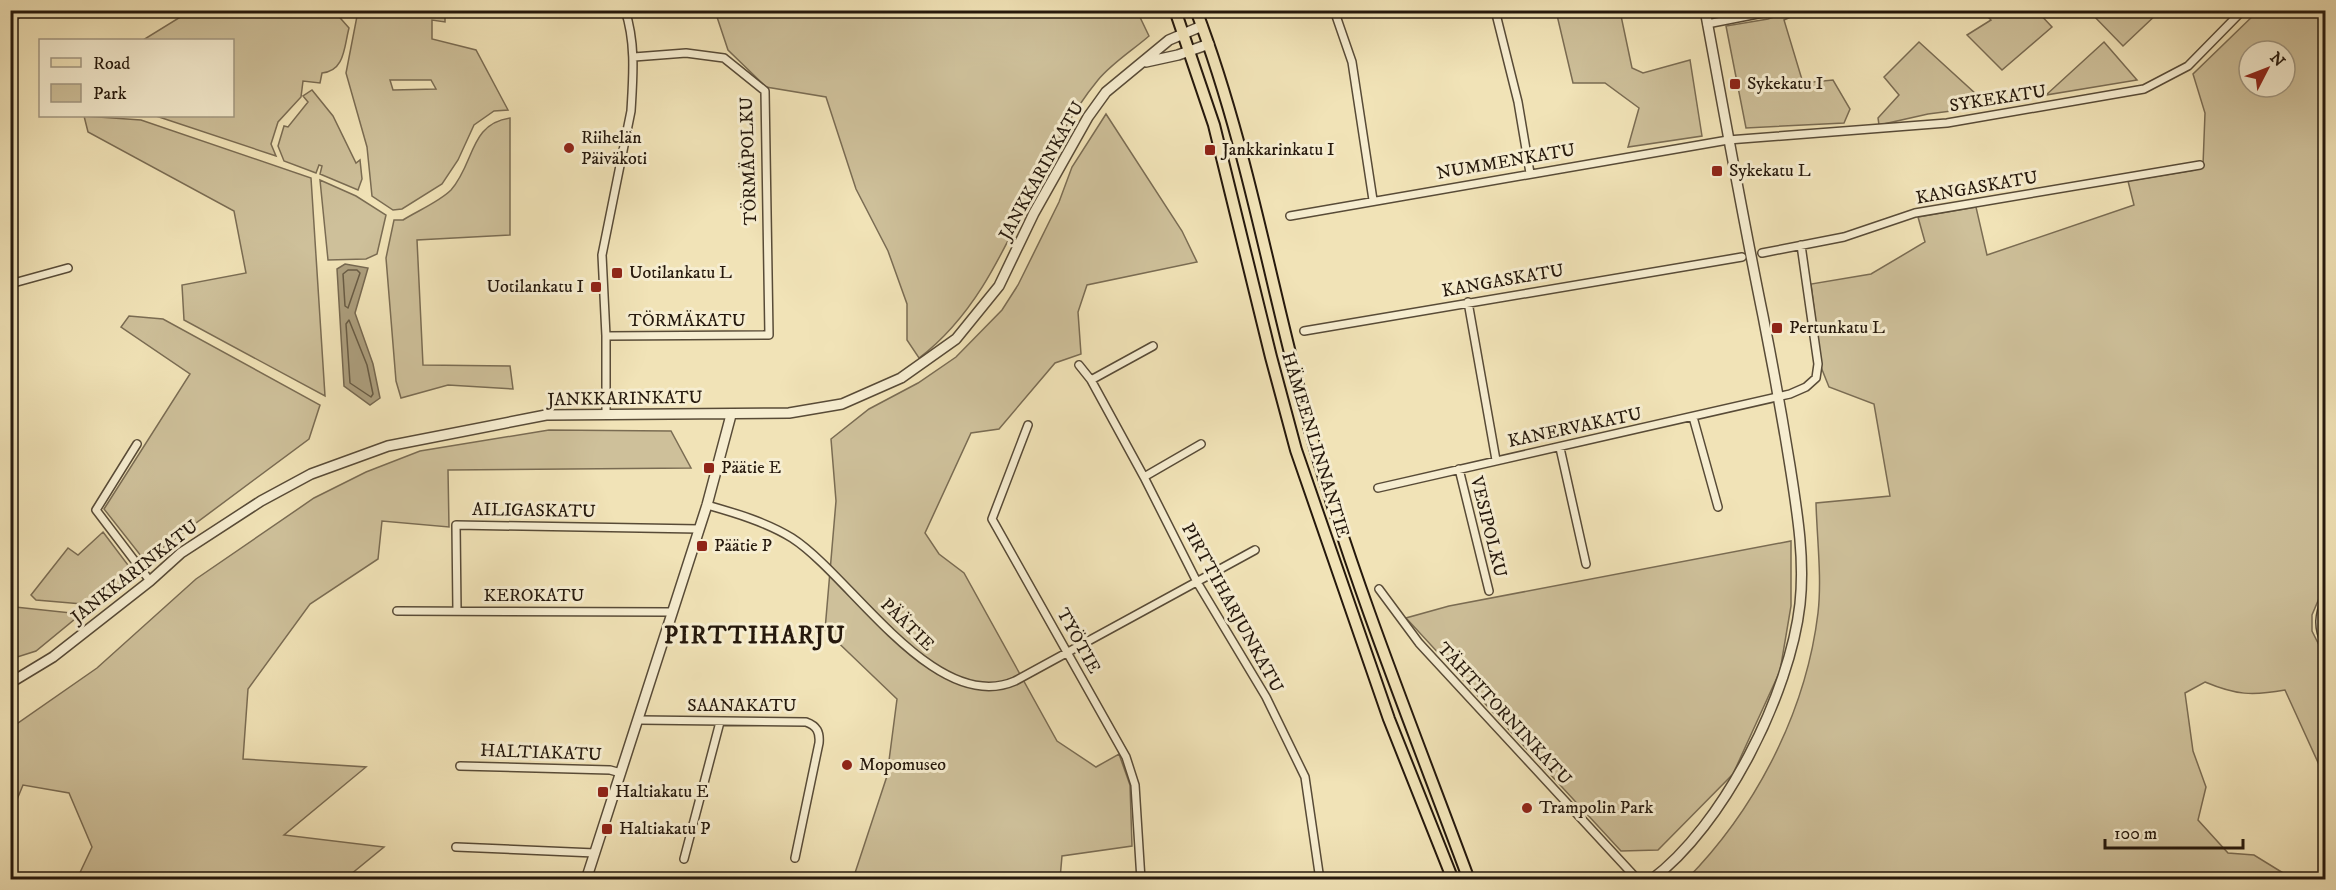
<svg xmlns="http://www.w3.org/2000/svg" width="2336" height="890" viewBox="0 0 2336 890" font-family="'IM FELL DW Pica',serif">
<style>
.green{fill:#cec09a;stroke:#7a6c53;stroke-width:1.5;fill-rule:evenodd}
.water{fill:#ac9e7d;stroke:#766850;stroke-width:1.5}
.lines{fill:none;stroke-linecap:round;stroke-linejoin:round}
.shore{stroke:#685b44;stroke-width:1.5}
.minor-casing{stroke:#584b37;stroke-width:10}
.tertiary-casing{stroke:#584b37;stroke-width:12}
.primary-casing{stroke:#25180c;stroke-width:14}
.minor{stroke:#f6edd0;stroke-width:7}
.tertiary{stroke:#f6edd0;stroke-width:9}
.primary{stroke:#f1e3b7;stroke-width:10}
.poi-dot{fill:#8f2418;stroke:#f6edd0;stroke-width:2}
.labels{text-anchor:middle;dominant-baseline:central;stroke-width:6;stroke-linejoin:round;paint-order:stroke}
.poi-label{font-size:18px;fill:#25180c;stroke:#f6edd0;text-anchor:start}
.street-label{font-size:18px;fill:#25180c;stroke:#f6edd0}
.district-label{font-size:24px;font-weight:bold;letter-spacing:1.5px;fill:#25180c;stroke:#f6edd0}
</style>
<rect width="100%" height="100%" fill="#f1e3b7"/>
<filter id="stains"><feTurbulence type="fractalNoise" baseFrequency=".00333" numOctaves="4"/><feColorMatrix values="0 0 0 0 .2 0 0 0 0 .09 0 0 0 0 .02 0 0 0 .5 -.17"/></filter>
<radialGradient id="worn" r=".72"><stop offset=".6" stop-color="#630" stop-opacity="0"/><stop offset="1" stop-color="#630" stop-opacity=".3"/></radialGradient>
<path class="green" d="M190 11H334L349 28C344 47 345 71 322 73L320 83 303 81 301 97 278 122 271 144 276 156 156 116H232V40H143Z
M358 11H445V22L432 20V39L476 50 508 110 494 111 474 125 458 160 442 184 402 209 393 210 372 196 367 147 346 73ZM390 80H431L436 89 393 90Z
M715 11H1137L1149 36C1133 50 1112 63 1098 80 1027 166 1009 290 919 358L907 340V304L888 251 856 189 826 97 766 87 728 50Z
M1556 11H1620L1632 68 1643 73 1690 60 1702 136 1628 147 1639 108 1605 83H1573Z
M1792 11H1804L1784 20 1803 83 1833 80 1850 109 1844 123 1746 128 1726 26 1768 19Z
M1982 11H2037L2052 27 2002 70 1967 35 1991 20Z
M2089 11H2160L2123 46Z
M2258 11H2325L2326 582 2312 615V631L2325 657V769H2321L2285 690C2252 696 2236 695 2205 682L2185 693 2193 751 2206 787 2198 820 2228 853 2254 855 2288 876 2287 879 1686 880C1756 809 1806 712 1818 613 1822 578 1817 539 1816 503L1890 496 1874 404 1829 387 1821 367 1811 284 1871 274 1925 242 1918 217 1976 207 1987 255 2134 205 2128 181 2195 170 2203 165 2205 113 2193 74ZM2249 51H2285V87H2249Z
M1919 42 1977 95 1983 107 1928 114 1879 125 1878 118 1899 95 1884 77Z
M2104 42 2137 80 2046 95Z
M312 90 333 116 356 163 360 160 362 179 358 190 320 174 322 166 319 165 316 173 284 161 278 146 284 126 288 127 308 102 303 96Z
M1106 114 1182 231 1197 262 1087 285 1078 312 1081 354 1055 363 999 429 971 433 925 533 939 554 964 573 1057 741 1096 767 1119 754 1130 785 1132 846 1062 856 1060 879H853L887 776 897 699 825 630 836 501 831 439 869 409 918 383 956 357 1002 310 1018 285 1059 202 1072 167Z
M84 116 141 120 311 178 325 396 184 320 182 285 246 273 234 211 88 132Z
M510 118V235L417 240 423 365 510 366 513 389 448 385 401 398 396 381 386 258 394 220H403C417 211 439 202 451 190 475 163 469 124 510 118Z
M320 180 356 196 386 215 377 254 366 259 328 260Z
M129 316 163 319 320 405 309 439 145 561 104 509 190 374 121 327Z
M549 430 671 431 691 468 448 470 449 527 382 521 378 559 310 604 248 689 243 759 366 767 284 835 384 847 345 879H77L92 847 69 793 23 785 11 814V728L97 668 196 579 314 498 366 472 420 451Z
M103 532 134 573 94 605 36 600 31 595 68 548 78 555Z
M1791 541V606L1780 671 1733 774 1658 850 1621 851 1406 618 1449 606Z
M15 607 81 614 36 651 11 659V611Z"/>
<path class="water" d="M345 264 368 268 355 313 373 364 380 398 370 405 344 386 337 269Z"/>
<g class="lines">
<path class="shore" d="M348 270H357L360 273 348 308 345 306 343 274Z
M349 320 367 365 373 394 371 397 350 383 346 324Z"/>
<g class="minor-casing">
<path id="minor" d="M1334 10 1352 62 1373 200
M1495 10 1518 102 1530 173
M10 20 22 10
M1707 24 1778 10
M1290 216 1728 140 1947 123 2144 89 2188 66 2243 10
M1762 253 1844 237 1915 213 2200 165
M10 284 68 268
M1468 302 1496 460
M1304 331 1742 257
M606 336 769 335 765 91 724 58 686 53 634 57
M1079 365 1091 380 1144 477 1197 582 1266 697 1305 777 1320 880
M1091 380 1153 346
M606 414V336L602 255 631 111C633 77 636 43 625 10
M1693 417 1718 507
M1028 425 992 519 1126 757 1135 785 1141 880
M137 444 96 510 150 581
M1560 448 1586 564
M1459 469 1489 591
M1144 477 1201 444
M1378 488 1790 394 1806 387 1816 378 1818 364 1801 245
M707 505C735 513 766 522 792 538 851 576 935 716 1015 681L1255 550
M1379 589 1419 643 1638 880
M2326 597C2319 615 2317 627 2326 645
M397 611 671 612
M457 611 456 525 699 529
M640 720 806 722C817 726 820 732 819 743L795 858
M460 766 610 770 621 773
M456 847 595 853
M684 859 720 722"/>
</g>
<g class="tertiary-casing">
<path id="tertiary" d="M1146 62 1178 55 1209 44
M10 683 53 657 150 581 181 553 261 501 311 474 388 446 546 415 789 413 842 404 901 378 956 339 999 286 1034 213 1088 117 1106 92 1169 40 1202 26
M586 880 707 505 731 415
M1651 880C1724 826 1790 693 1800 604 1805 558 1797 511 1790 466 1782 416 1773 366 1763 316 1742 214 1724 112 1705 10"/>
</g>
<g class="primary-casing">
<path id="primary" d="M1175 10 1214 125 1271 357 1296 450 1389 719 1453 880
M1196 10C1250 152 1273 303 1315 448 1358 594 1416 737 1469 880"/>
</g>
<use href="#minor" class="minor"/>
<use href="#tertiary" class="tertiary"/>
<use href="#primary" class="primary"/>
</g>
<g class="poi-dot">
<rect x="1729" y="78" width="12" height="12" rx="3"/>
<circle cx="569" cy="148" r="6"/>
<rect x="1204" y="144" width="12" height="12" rx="3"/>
<rect x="1711" y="165" width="12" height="12" rx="3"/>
<rect x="611" y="267" width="12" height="12" rx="3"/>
<rect x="590" y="281" width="12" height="12" rx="3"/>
<rect x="1771" y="322" width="12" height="12" rx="3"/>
<rect x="703" y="462" width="12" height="12" rx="3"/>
<rect x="696" y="540" width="12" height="12" rx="3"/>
<circle cx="847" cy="765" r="6"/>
<rect x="597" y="786" width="12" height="12" rx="3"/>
<circle cx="1527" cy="808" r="6"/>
<rect x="601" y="823" width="12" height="12" rx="3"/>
</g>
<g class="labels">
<g class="poi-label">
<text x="1747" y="84">Sykekatu I</text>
<text x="581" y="138">Riihelän<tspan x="581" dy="21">Päiväkoti</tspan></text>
<text x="1222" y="150">Jankkarinkatu I</text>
<text x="1729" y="171">Sykekatu L</text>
<text x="629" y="273">Uotilankatu L</text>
<text x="584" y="287" text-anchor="end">Uotilankatu I</text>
<text x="1789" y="328">Pertunkatu L</text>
<text x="721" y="468">Päätie E</text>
<text x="714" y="546">Päätie P</text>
<text x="859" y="765">Mopomuseo</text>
<text x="615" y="792">Haltiakatu E</text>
<text x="1539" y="808">Trampolin Park</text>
<text x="619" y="829">Haltiakatu P</text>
</g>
<g class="street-label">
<text transform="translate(1998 99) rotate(-9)">SYKEKATU</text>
<text transform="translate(749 161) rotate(-92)">TÖRMÄPOLKU</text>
<text transform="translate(1506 162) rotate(-10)">NUMMENKATU</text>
<text transform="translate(1042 171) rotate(-61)">JANKKARINKATU</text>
<text transform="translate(1977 188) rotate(-10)">KANGASKATU</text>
<text transform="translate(1503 281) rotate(-10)">KANGASKATU</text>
<text x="687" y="321">TÖRMÄKATU</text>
<text transform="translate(625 399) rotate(-1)">JANKKARINKATU</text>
<text transform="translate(1575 428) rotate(-12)">KANERVAKATU</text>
<text transform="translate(1315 445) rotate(73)">HÄMEENLINNANTIE</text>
<text transform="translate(534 511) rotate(1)">AILIGASKATU</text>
<text transform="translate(1488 527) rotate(76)">VESIPOLKU</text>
<text transform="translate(135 572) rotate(-38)">JANKKARINKATU</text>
<text x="534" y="596">KEROKATU</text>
<text transform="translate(1232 608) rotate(61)">PIRTTIHARJUNKATU</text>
<text transform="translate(907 625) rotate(44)">PÄÄTIE</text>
<text transform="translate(1078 641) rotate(61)">TYÖTIE</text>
<text x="742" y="706">SAANAKATU</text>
<text transform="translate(1504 714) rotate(47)">TÄHTITORNINKATU</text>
<text transform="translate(541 753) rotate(2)">HALTIAKATU</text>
</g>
<g class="district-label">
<text x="755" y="636">PIRTTIHARJU</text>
</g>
</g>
<rect width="2336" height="890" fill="none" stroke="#f1e3b7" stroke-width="36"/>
<rect x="12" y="12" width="2312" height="866" fill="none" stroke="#25180c" stroke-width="3"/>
<rect x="18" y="18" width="2300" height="854" fill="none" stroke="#25180c" stroke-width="1.5"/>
<rect x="39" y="39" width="195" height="78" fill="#f6edd0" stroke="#a29882" stroke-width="1.5"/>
<rect x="51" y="58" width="30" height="9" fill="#f1e3b7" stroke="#a29882" stroke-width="1.5"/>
<text x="93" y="69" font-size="18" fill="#25180c">Road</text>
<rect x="51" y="84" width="30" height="18" fill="#cec09a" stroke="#a29882" stroke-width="1.5"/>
<text x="93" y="99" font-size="18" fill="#25180c">Park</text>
<g transform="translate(2267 69) rotate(48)"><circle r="28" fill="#f6edd0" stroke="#a29882" stroke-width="1.5"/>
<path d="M0-4.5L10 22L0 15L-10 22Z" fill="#8f2418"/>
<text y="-9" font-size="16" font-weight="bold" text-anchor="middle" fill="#25180c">N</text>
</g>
<path d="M2105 839v9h138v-9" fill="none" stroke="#25180c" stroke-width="3"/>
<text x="2114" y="839" font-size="18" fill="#25180c" stroke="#f6edd0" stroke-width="4.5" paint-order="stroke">100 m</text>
<rect width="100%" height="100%" filter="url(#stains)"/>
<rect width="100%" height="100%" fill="url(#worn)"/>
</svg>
